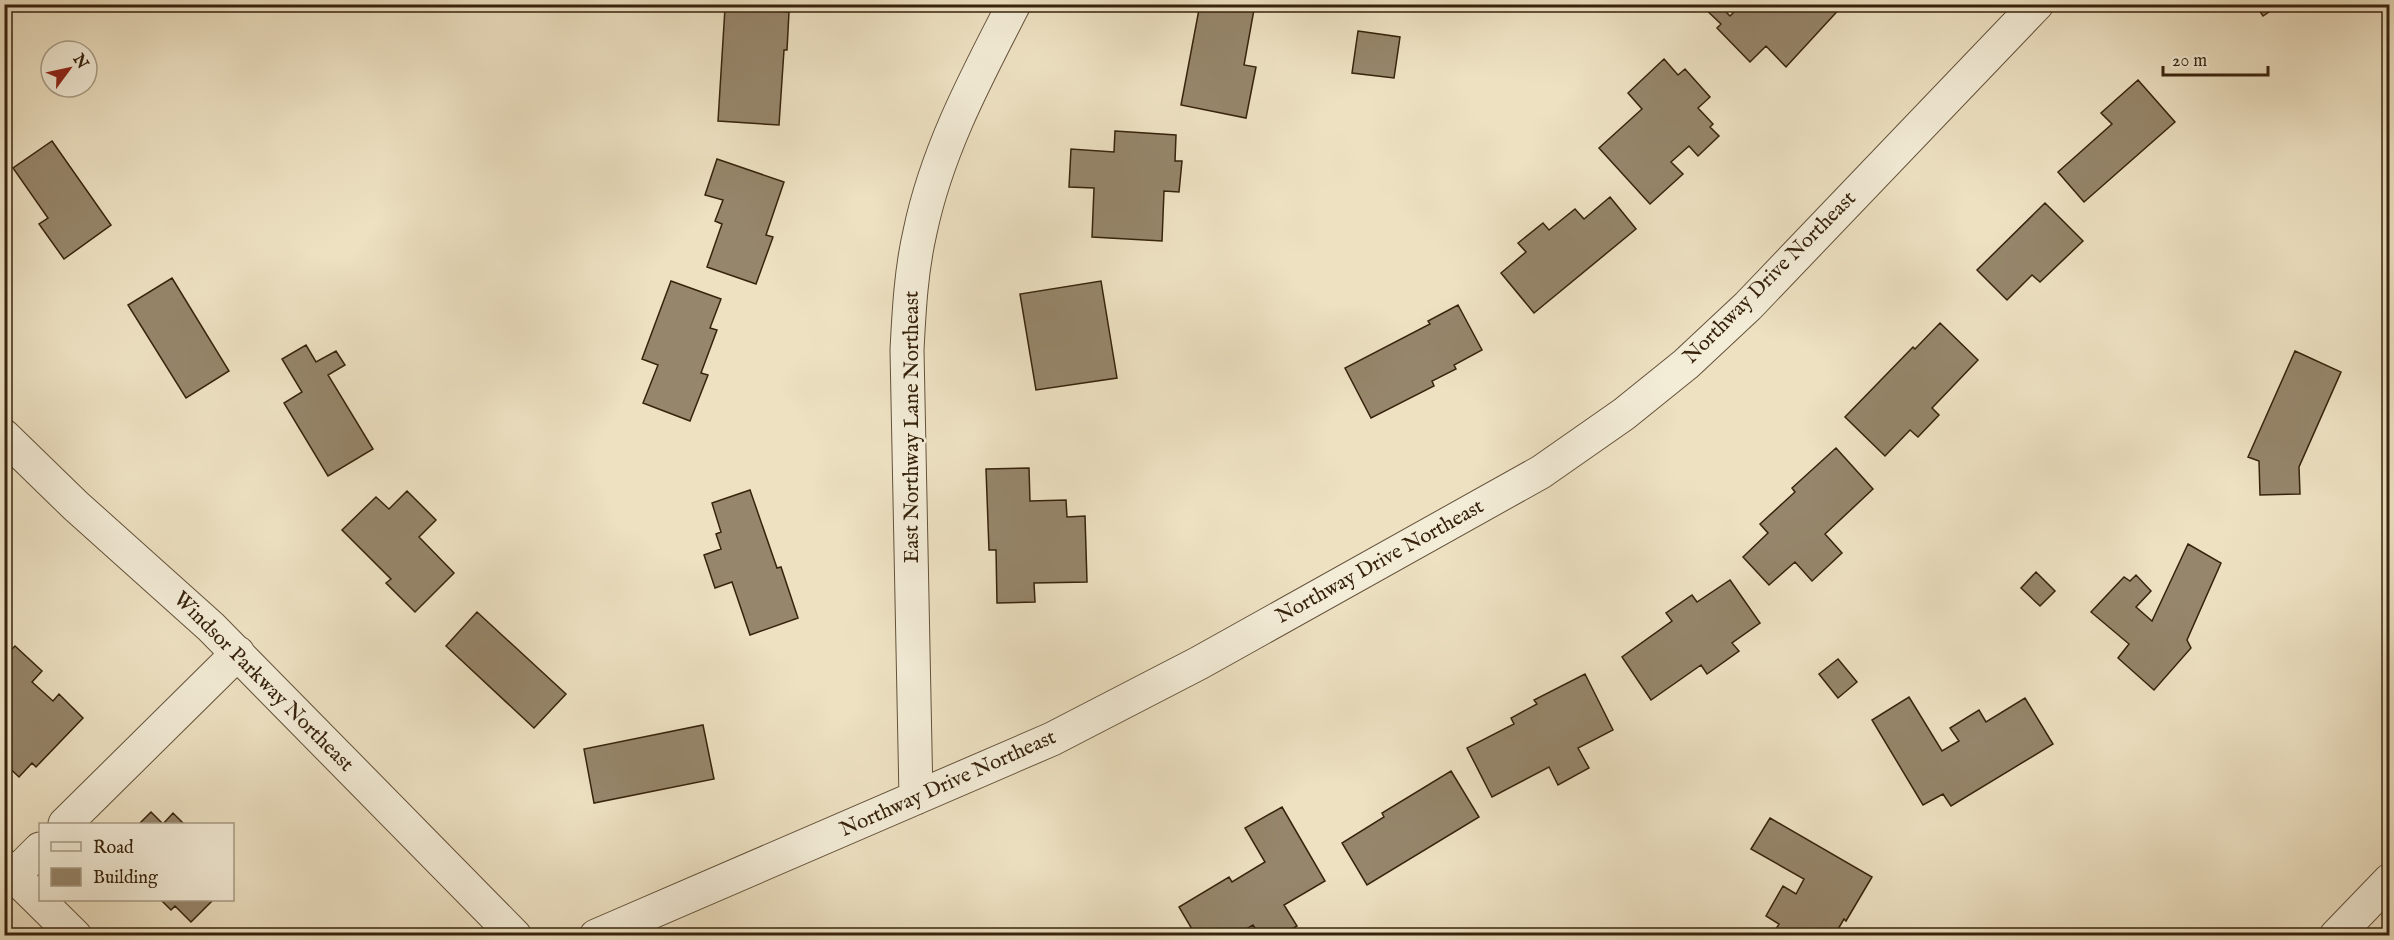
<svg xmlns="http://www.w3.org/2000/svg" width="2394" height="940" viewBox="0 0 2394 940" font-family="'IM FELL English',serif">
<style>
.building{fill:#96866b;stroke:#37230c;stroke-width:1.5}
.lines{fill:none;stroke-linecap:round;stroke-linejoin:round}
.minor-casing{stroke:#64523a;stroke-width:35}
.minor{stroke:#f3ecd7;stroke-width:33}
.labels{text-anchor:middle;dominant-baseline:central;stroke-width:5;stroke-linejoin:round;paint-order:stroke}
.street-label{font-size:21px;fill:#37230c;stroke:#f3ecd7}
</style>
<rect width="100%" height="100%" fill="#ede1c2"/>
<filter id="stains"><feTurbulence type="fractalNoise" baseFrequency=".00333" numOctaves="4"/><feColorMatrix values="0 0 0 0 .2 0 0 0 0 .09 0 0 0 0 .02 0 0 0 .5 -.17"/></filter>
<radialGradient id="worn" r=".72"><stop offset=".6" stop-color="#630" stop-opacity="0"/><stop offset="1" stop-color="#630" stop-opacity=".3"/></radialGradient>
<path class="building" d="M1200 4H1255L1244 65 1256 67 1246 118 1181 105Z
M1688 4H1718L1730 16 1742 4H1844L1786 67 1766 46 1750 62 1717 28 1721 24 1701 5 1695 11Z
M2255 4H2281L2263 16Z
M725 8 789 12 787 50H784L779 125 718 121Z
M1358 31 1400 37 1394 78 1352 73Z
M1664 59 1678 75 1685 69 1710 97 1698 108 1713 124 1710 127 1719 136 1698 156 1689 146 1671 162 1683 174 1650 204 1599 148 1642 109 1628 93Z
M2138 80 2175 122 2084 202 2058 172 2112 124 2101 113Z
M1115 131 1176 135 1175 161H1182L1179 192 1164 191 1162 241 1092 237 1094 188 1069 187 1071 149 1114 152Z
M52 141 111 225 64 259 39 224 48 218 13 168Z
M717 159 784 182 766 235 773 237 756 284 707 267 722 224 715 221 723 200 705 195Z
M1610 197 1636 229 1534 313 1501 273 1526 252 1518 243 1543 223 1549 230 1575 209 1584 219Z
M2045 203 2083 241 2040 282 2032 275 2007 300 1977 270Z
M172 278 229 371 186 398 128 305Z
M671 281 721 299 710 328 717 330 701 373 708 375 690 421 643 403 658 365 642 359Z
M1101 281 1117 378 1036 390 1020 294Z
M1458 305 1482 350 1454 365 1456 369 1432 381 1434 386 1371 418 1345 368 1430 324 1428 321Z
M1940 323 1978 360 1932 408 1939 415 1918 437 1910 430 1885 456 1845 417 1913 347 1915 349Z
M306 345 316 362 336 351 345 365 328 375 373 449 328 476 284 403 302 392 282 359Z
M2295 351 2341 372 2299 467 2300 494 2260 495 2259 461 2248 457Z
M1836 448 1873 489 1825 534 1842 553 1812 581 1795 562 1769 585 1743 557 1768 533 1760 524 1795 492 1792 488Z
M1029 468 1030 501 1066 500 1067 517 1085 516 1087 582 1034 583 1035 602 997 603 996 550H989L986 469Z
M750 490 777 568 781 567 798 618 750 635 732 582 715 588 704 555 721 549 716 534 721 532 712 503Z
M407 491 436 520 419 537 454 573 415 612 386 583 391 579 342 530 376 497 389 509Z
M2188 544 2221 563 2187 640 2191 648 2154 690 2118 658 2129 644 2091 612 2124 577 2130 581 2136 575 2151 591 2136 607 2152 621Z
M2036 572 2055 591 2040 606 2021 588Z
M1730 580 1760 623 1732 643 1739 651 1707 674 1701 665 1651 700 1622 657 1672 621 1666 613 1692 595 1697 602Z
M477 612 566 694 534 728 446 646Z
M15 646 42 671 32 682 53 701 59 694 83 718 36 767 32 763 19 777 4 763V657Z
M1838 659 1857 682 1838 698 1819 674Z
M1585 674 1613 730 1578 748 1589 768 1558 785 1549 767 1492 797 1467 748 1514 724 1511 718 1537 704 1534 700Z
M1909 697 1942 751 1959 741 1950 728 1979 710 1986 722 2025 698 2053 744 1951 806 1943 794 1923 805 1872 720Z
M703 725 714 779 594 803 584 749Z
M1451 771 1479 817 1367 885 1342 843 1384 817 1382 813Z
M1282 807 1325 881 1284 905 1297 926 1281 936H1260L1253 925 1235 936H1196L1179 907 1229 877 1232 882 1265 862 1245 828Z
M151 812 163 824 173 813 184 824H139Z
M1770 818 1872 877 1846 921 1844 919 1834 936H1772L1779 924 1766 916 1783 886 1796 894 1804 879 1751 849Z
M161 900H213L191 922 175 906 171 910Z"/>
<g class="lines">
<g class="minor-casing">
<path id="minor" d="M4 436 76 506 211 627 515 936
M916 798 907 350C909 311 911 271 920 232 937 150 976 78 1014 4
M65 824 238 653
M4 866 75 936
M14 875 40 849
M596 936 1052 739 1199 663 1541 472 1624 414 1686 364 1748 306 2037 4
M2336 936 2390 880"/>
</g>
<use href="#minor" class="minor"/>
</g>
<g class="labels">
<g class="street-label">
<text transform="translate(1770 278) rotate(-45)">Northway Drive Northeast</text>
<text transform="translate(912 427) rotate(-90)">East Northway Lane Northeast</text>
<text transform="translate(1380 562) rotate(-29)">Northway Drive Northeast</text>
<text transform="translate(263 682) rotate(45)">Windsor Parkway Northeast</text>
<text transform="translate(948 784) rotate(-24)">Northway Drive Northeast</text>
</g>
</g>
<rect width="2394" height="940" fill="none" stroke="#ede1c2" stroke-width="24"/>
<rect x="6" y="6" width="2382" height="928" fill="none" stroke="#37230c" stroke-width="3"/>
<rect x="12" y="12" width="2370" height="916" fill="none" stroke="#37230c" stroke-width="1.5"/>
<rect x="39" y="823" width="195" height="78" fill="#f3ecd7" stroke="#a89c86" stroke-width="1.5"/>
<rect x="51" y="842" width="30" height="9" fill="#f3ecd7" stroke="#a89c86" stroke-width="1.5"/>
<text x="93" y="853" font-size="18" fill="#37230c">Road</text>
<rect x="51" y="868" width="30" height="18" fill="#96866b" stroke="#a89c86" stroke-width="1.5"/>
<text x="93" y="883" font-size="18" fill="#37230c">Building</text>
<g transform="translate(69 69) rotate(57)"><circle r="28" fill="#f3ecd7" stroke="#a89c86" stroke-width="1.5"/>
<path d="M0-4.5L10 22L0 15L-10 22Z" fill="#8f2418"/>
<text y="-9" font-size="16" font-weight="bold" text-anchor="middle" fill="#37230c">N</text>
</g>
<path d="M2163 66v9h105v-9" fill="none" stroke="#37230c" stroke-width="3"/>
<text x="2172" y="66" font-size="18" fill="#37230c" stroke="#f3ecd7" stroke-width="4.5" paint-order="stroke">20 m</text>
<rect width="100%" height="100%" filter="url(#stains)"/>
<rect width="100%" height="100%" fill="url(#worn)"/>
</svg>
